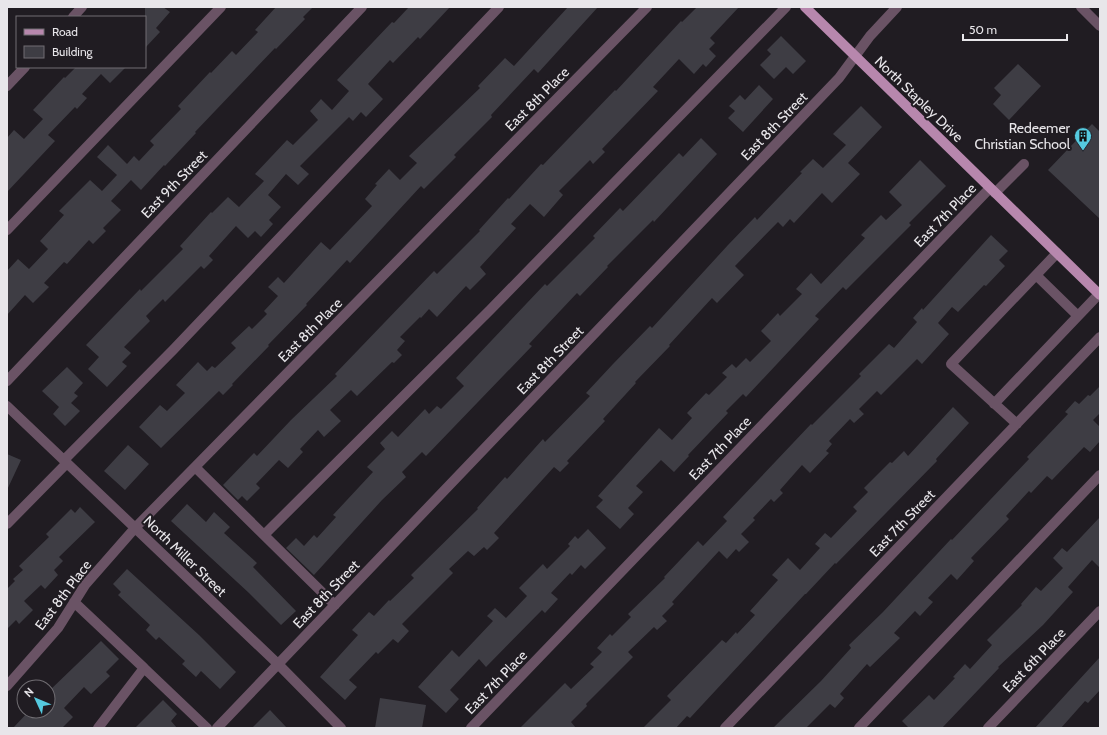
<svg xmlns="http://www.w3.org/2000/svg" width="1107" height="735" viewBox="0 0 1107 735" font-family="Cabin,sans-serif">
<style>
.building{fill:#3e3d44}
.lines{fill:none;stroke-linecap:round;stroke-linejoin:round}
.minor{stroke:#6a5365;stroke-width:10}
.major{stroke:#b787ad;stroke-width:10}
.labels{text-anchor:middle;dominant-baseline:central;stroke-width:4;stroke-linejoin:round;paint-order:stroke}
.street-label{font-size:14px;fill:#e8e6ea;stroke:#201c22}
.poi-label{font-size:14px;fill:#e8e6ea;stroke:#201c22;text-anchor:end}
</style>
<rect width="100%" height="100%" fill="#201c22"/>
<path class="building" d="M145 7H163L170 12 156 28 160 32 145 48Z
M276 7H313L303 17 305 19 276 49 275 48 195 132 196 133 165 166 164 165 141 190 131 180 111 201 121 210 103 228 106 231 93 244 89 240 67 264 64 262 44 283 49 287 33 303 25 295 7 315V271L18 259 29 269 48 249 40 241 64 215 59 211 90 180 102 191 117 175 97 157 108 145 127 164 134 156 139 161 154 145 150 141 181 109 178 106 210 72 211 73 232 51 236 55 258 32 255 30Z
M409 7H450L420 39 418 37 393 63 390 60 368 84 383 99 366 117 361 112 353 121 349 117 300 166 309 174 298 185 286 174 268 195 281 207 269 220 273 224 261 237 255 231 248 238 236 226 209 256 213 260 204 269 201 266 165 302 163 299 146 316 150 321 124 347 131 353 122 362 127 366 107 387 88 369 99 357 86 345 140 289 141 291 183 249 180 246 211 212 212 213 228 197 239 207 264 181 255 174 287 140 293 145 318 120 310 111 321 99 332 110 349 91 337 80 392 22 394 23Z
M568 7H598L538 73 534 69 491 115 492 117 454 155 456 157 424 189 421 186 350 263 347 260 306 304 307 305 268 345 269 346 232 384 233 385 223 395 219 391 161 448 139 427 160 405 167 411 185 393 176 385 198 362 207 371 212 366 215 368 236 348 231 343 249 326 252 329 267 314 264 311 278 296 268 287 278 277 284 283 321 242 330 250 372 206 365 199 377 185 375 184 389 169 400 180 417 163 409 156 480 88 478 86 505 58 514 66Z
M697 7H739L710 38 715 43 709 49 716 56 706 67 703 64 694 74 679 59 653 87 658 91 602 149 605 152 593 164 590 160 559 191 563 195 544 217 530 204 511 224 516 228 480 267 486 274 470 290 466 286 437 317 429 309 421 318 420 317 400 337 405 341 397 350 402 355 394 363 392 362 357 396 351 390 330 410 341 421 324 437 318 430 300 449 303 452 288 468 279 460 256 484 260 488 247 501 242 496 238 500 223 485 254 453 257 456 291 420 337 376 335 374 434 271 437 274 480 231 479 230 508 198 509 199 541 164 543 165 615 90 616 91 681 21 682 22Z
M781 36 806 61 793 74 786 67 774 79 760 65 771 54 767 50Z
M1018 64 1041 86 1009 120 993 104 1001 95 994 88Z
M76 67H126L110 83 101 74 82 94 87 98 77 109 75 107 48 135 55 141 7 192V138L14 130 24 139 43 119 33 110 64 77 65 78Z
M759 85 773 99 743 132 728 118 735 111 729 106 740 95 745 100Z
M861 106 882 127 848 163 860 174 832 203 822 193 794 223 790 219 783 227 778 222 735 266 744 275 717 303 712 298 669 345 670 346 635 382 636 383 603 419 605 421 567 461 569 463 560 472 554 467 494 533 499 538 487 550 484 547 474 556 468 551 449 569 453 573 402 624 409 631 398 643 393 639 378 654 376 652 349 680 357 687 345 700 320 677 358 635 352 630 369 612 374 616 389 600 390 601 414 578 411 575 478 509 477 508 505 477 507 479 543 439 545 442 590 396 586 393 613 364 650 326 652 328 728 245 755 217 757 220 802 173 800 172 813 159 823 168 846 145 833 134Z
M1092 124 1100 132V219L1048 170Z
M701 138 717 154 654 222 653 220 607 266 608 267 580 296 577 293 529 344 532 346 426 456 422 452 402 472 406 477 382 500 314 575 286 548 296 538 304 546 314 535 317 538 336 517 333 515 373 472 367 467 385 449 380 443 392 431 398 437 425 409 429 414 437 406 441 409 464 386 456 378 545 284 547 286 595 238 593 236 620 208 623 211 679 153 683 157Z
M920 160 946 186 909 223 911 225 846 290 843 287 815 316 819 319 746 397 743 394 726 411 728 413 688 455 689 456 674 472 661 460 636 486 643 492 628 508 634 514 620 529 596 507 603 500 598 496 659 428 672 440 692 418 687 413 706 393 709 395 727 377 722 373 732 364 736 368 746 358 750 362 771 341 761 331 778 313 780 316 802 294 796 289 811 273 821 284 865 238 861 235 881 215 886 220 902 205 889 192Z
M991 235 1008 251 999 260 1005 266 986 286 984 285 958 312 952 307 938 323 949 334 922 364 917 359 881 395 877 391 859 409 864 414 854 423 850 419 829 441 832 444 826 451 829 453 810 473 802 465 780 490 783 493 774 502 771 499 753 518 755 520 741 534 749 542 739 552 736 549 727 559 719 551 672 602 674 604 662 616 667 621 657 630 654 627 628 652 633 657 586 704 587 706 571 722 576 728H520L565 683 571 689 594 667 590 664 602 652 597 648 610 634 612 636 631 617 628 614 665 578 664 577 698 541 703 546 727 521 723 517 811 424 812 425 861 376 859 374 889 344 894 348 917 322 913 318 922 308 923 310Z
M67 367 83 383 74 393 78 396 71 403 80 411 65 426 53 414 59 407 42 391Z
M1100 386V413L1093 420 1100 427V441L1090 452 1084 447 1052 480 1047 476 1031 493 1029 491 1006 516 1009 519 971 558 974 561 957 580 951 574 928 598 933 602 920 616 915 611 894 633 900 638 870 667 867 664 840 694 844 698 835 708 830 704 806 728H773L821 681 851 648 849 645 883 612 951 539 952 540 1029 459 1027 457 1068 414 1065 412 1075 401 1079 404 1088 395 1090 396Z
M953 407 969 423 936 459 937 461 836 564 835 563 806 594H805L690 718 687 716 676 728H643L671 700 667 696 722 640 726 643 736 632 737 634 755 615 750 611 778 580 772 575 788 558 800 570 820 548 815 544 825 533 831 538 857 511 853 507 868 492 864 488 890 462 892 463 904 451 908 456Z
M128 445 149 464 125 490 104 471Z
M7 454 21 460 7 490Z
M187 504 206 522 214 512 230 527 224 533 257 563 253 567 296 611 281 625 249 593 171 521Z
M80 507 95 522 59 557 63 561 54 570 58 575 45 589 41 585 24 601 33 610 19 624 16 620 7 629V589L15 581 13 579 23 570 19 566 49 537 46 534 71 509 75 513Z
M1100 517V568L1092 560 1068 587 1073 592 1043 625 998 667 999 668 942 728H909L902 721 929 695 934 700 955 678 953 677 965 664 970 669 992 645 987 640 1022 605 1021 604 1036 587 1041 591 1063 568 1053 558 1062 548 1067 552Z
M588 529 606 548 585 569 581 565 572 575 570 573 551 593 558 599 545 613 542 610 486 667 479 659 450 690 459 699 446 713 418 687 452 650 459 657 493 621 487 616 495 608 506 618 527 596 519 588 543 564 547 569 570 546 568 544 575 536 578 539Z
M127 569 199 635 236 672 220 689 201 671 196 677 182 664 185 661 159 637 156 640 146 630 150 625 118 595 121 592 113 584Z
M101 641 119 659 106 672 110 676 91 694 84 687 64 708 73 717 62 728H13L29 711H48V692Z
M1100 657V690L1088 703 1085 701 1061 728H1035Z
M380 698 426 705 422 728H375Z
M163 700 177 714 171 721 177 728H135Z
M270 710 287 728H252Z"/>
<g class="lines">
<path class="minor" d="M1081 7 1100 26
M73 17 82 7
M7 86 25 67
M995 193 1024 164
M7 230 221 7
M1036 275 1078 316
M7 381 362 7
M994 404 1099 294
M7 406 278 664 341 728
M1017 424 951 364 1057 253
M64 460 173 350 499 7
M195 467 335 605
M7 524 67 463
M264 535 490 310 786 7
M74 602 144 668 98 728
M144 668 207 728
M7 686 58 628 85 585 135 528 647 7
M217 728 839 78 870 36 897 7
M471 728 990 188
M725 728 1100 337
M859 728 1100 475
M988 728 1100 611"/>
<path class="major" d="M805 7 1100 295"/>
</g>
<defs>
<g id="building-pin" transform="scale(0.9)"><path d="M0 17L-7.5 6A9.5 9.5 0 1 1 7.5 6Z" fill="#55cadf" stroke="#201c22"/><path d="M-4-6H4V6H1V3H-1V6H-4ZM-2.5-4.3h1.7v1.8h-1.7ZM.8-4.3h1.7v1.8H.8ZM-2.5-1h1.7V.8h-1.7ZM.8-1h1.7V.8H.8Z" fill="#111"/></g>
</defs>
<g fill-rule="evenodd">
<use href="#building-pin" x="1083" y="136"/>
</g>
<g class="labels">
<g class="street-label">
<text transform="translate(537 99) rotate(-45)">East 8th Place</text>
<text transform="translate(919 99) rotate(44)">North Stapley Drive</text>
<text transform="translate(774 126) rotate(-46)">East 8th Street</text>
<text transform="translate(174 184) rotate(-46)">East 9th Street</text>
<text transform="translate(945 215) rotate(-46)">East 7th Place</text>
<text transform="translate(310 330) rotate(-45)">East 8th Place</text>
<text transform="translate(550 360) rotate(-46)">East 8th Street</text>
<text transform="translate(720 448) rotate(-46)">East 7th Place</text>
<text transform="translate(902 523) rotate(-46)">East 7th Street</text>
<text transform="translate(185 556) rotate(44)">North Miller Street</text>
<text transform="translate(326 594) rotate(-46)">East 8th Street</text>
<text transform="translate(63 595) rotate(-53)">East 8th Place</text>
<text transform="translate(1034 660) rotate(-46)">East 6th Place</text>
<text transform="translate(496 682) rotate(-46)">East 7th Place</text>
</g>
<g class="poi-label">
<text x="1070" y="128">Redeemer<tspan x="1070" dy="16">Christian School</tspan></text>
</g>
</g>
<rect width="1107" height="735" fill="none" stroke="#e8e6ea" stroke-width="16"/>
<rect x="16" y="16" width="130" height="52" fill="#201c22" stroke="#706d72"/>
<rect x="24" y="29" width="20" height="6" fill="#b787ad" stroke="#706d72"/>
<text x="52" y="36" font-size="12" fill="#e8e6ea">Road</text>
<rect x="24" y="46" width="20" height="12" fill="#3e3d44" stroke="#706d72"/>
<text x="52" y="56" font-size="12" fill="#e8e6ea">Building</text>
<g transform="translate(36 699) rotate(314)"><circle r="19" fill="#201c22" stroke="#706d72"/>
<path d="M0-3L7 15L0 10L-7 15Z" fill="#55cadf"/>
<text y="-6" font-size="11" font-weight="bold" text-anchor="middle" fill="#e8e6ea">N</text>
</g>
<path d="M963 34v6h104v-6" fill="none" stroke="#e8e6ea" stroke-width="2"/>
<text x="969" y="34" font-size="12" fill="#e8e6ea" stroke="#201c22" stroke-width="3" paint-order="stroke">50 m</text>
</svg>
